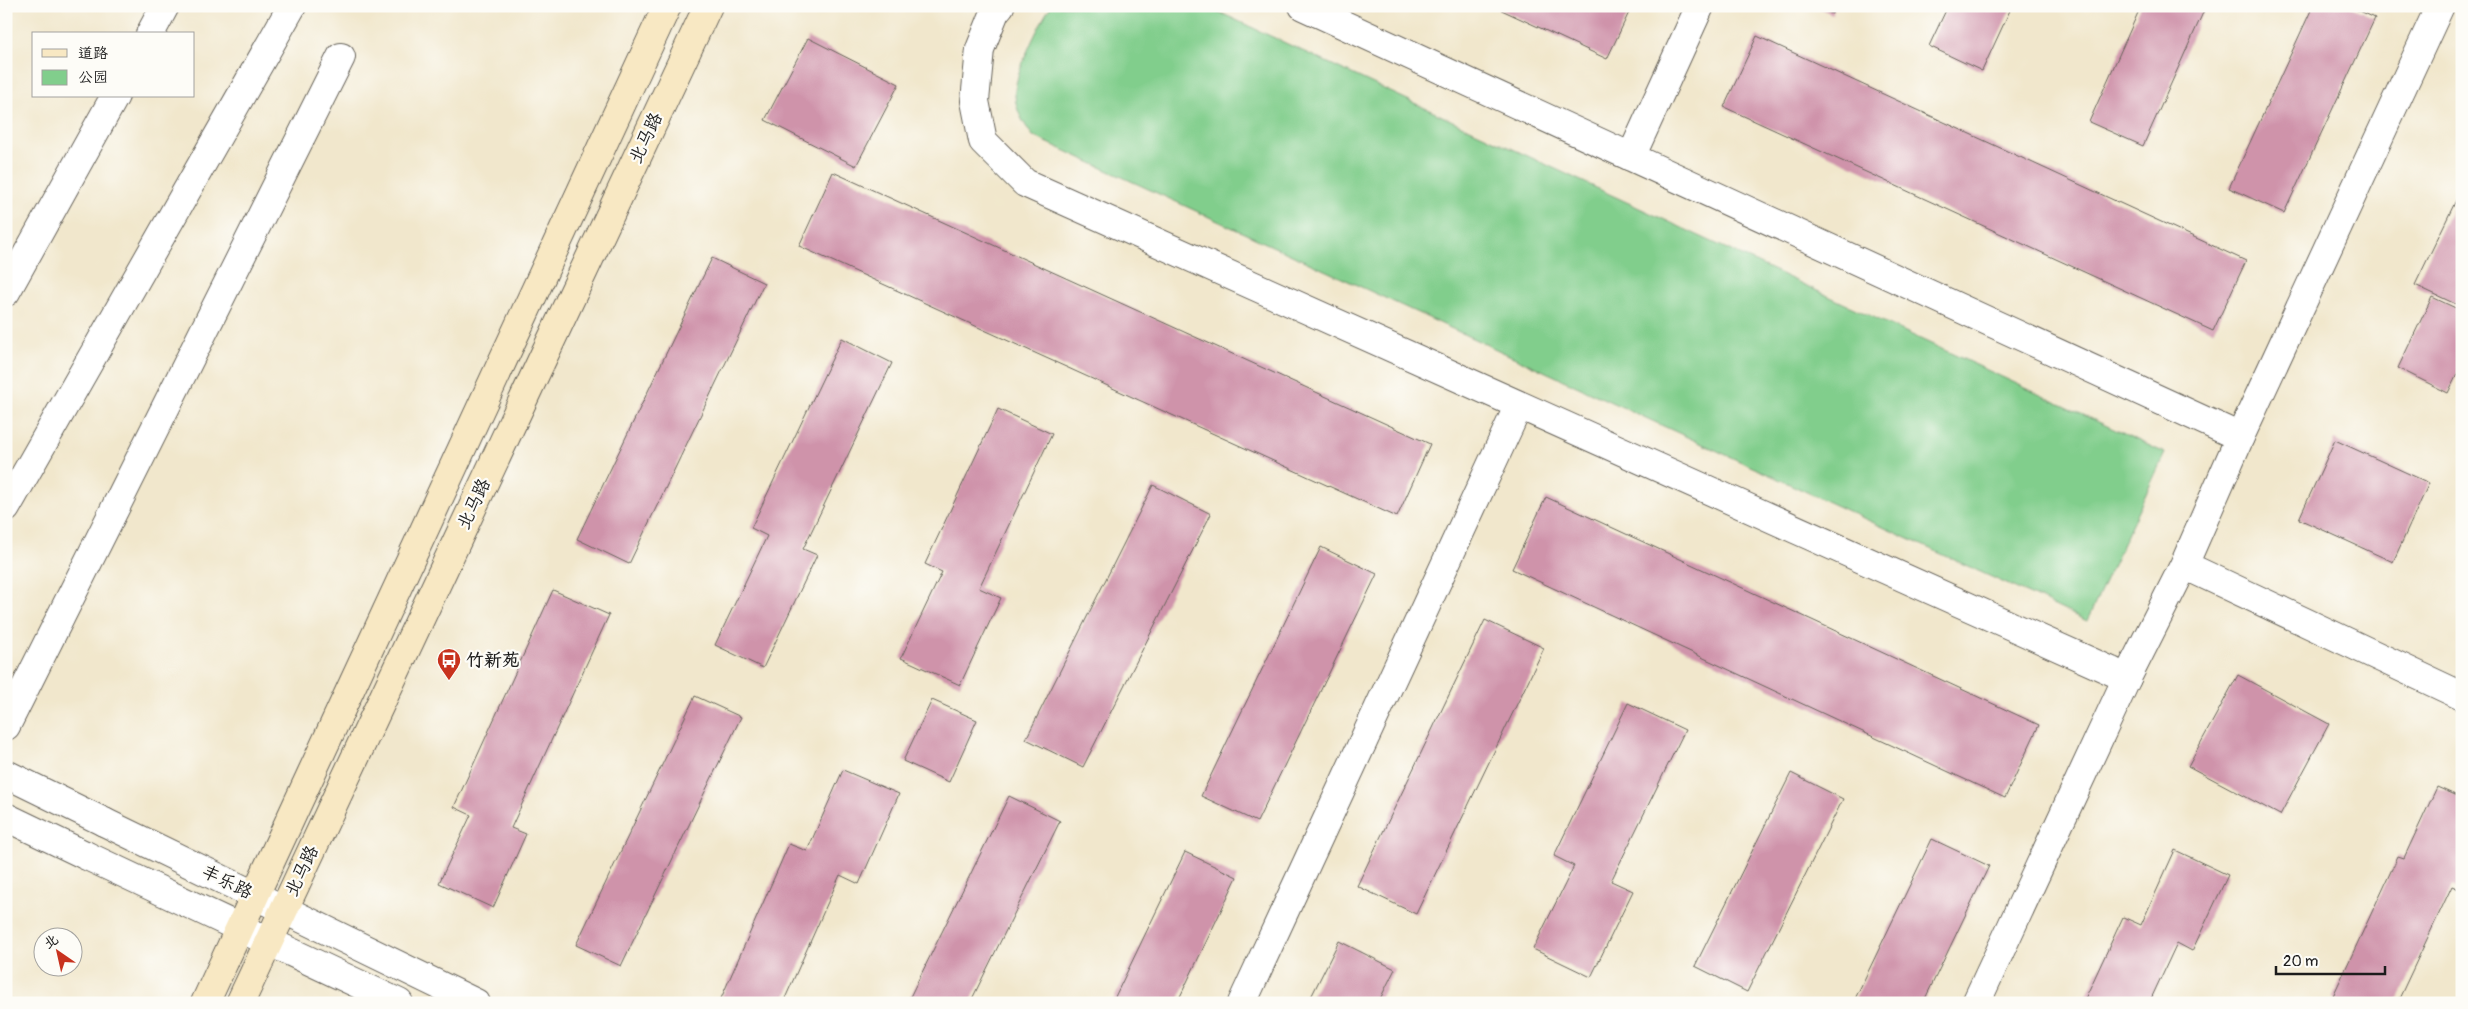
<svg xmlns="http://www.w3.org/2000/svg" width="2468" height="1009" viewBox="0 0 2468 1009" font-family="Pangolin,'LXGW WenKai TC',sans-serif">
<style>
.green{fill:#81ce8c;stroke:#4e7554}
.building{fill:#cf93aa}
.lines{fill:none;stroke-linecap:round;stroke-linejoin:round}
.minor-casing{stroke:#67635a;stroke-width:30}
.tertiary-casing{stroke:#67635a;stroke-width:30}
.secondary-casing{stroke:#67635a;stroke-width:30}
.minor{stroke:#fff;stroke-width:28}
.tertiary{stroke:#fff;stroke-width:28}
.secondary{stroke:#f8e8c3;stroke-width:28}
.labels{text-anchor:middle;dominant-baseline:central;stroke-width:4.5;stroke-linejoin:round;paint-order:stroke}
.street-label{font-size:18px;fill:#1c1c1c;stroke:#fdfcf7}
.poi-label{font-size:18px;font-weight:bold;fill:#1c1c1c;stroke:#fdfcf7;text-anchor:start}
</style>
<rect width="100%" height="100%" fill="#fdfcf7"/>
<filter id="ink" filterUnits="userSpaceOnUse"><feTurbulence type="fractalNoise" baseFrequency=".02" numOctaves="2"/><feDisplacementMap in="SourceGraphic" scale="10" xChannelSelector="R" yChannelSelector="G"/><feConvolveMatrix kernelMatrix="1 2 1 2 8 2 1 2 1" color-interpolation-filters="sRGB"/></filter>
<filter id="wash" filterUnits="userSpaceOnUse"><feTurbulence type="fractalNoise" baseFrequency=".0096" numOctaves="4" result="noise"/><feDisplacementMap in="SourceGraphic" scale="20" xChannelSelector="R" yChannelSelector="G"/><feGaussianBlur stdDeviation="1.12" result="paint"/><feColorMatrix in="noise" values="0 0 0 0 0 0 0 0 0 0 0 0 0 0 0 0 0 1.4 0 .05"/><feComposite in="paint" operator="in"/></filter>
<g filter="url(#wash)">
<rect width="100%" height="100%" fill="#f1e7cc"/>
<path class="green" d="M1051 6H1206L2165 453 2087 621 1033 136C1023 123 1016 111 1015 95 1013 77 1040 22 1051 6Z"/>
<g id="blocks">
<path class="building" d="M1493 6H1632L1607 59Z
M1815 6H1835L1832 14Z
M1948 6H2012L1982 71 1929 46Z
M2141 6H2206L2143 146 2089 122Z
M2313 6H2349L2375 18 2284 213 2229 188Z
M1757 36 2246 261 2213 331 1724 107Z
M808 38 899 84 856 166 765 120Z
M833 172 1430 444 1397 517 799 246Z
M2462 188V307L2415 285Z
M712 258 764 283 629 564 577 539Z
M2432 297 2462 311V364L2448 393 2398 368Z
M842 338 892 363 803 549 817 555 763 668 715 645 767 536 751 528Z
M998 409 1052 434 979 588 1001 598 960 685 901 658 942 572 925 564Z
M2335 440 2429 483 2393 562 2299 519Z
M1153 485 1211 514 1083 767 1026 739Z
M1546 497 2039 725 2005 798 1512 569Z
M1321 547 1377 574 1257 822 1201 796Z
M553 590 609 615 511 828 526 834 493 908 439 883 471 815 454 807Z
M1485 620 1544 648 1416 914 1357 886Z
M2238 675 2329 724 2280 815 2188 766Z
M695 696 741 717 621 966 576 945Z
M932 700 977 720 949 782 903 761Z
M1628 703 1685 730 1611 881 1633 891 1591 977 1533 949 1574 866 1554 856Z
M843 770 899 794 859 884 840 875 783 1003H719L789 844 807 851Z
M1791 773 1843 799 1747 992 1695 966Z
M2437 787 2462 798 2461 890 2452 886 2397 1003H2342L2332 998 2398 856 2404 858Z
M1009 796 1060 821 970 1003H907Z
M1932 839 1989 866 1923 1003H1853Z
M2175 850 2228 875 2192 951 2177 943 2149 1003H2083L2123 917 2141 925Z
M1185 852 1237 877 1177 1003H1112Z
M1339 941 1395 969 1378 1003H1308Z"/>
</g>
</g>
<g filter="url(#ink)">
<use href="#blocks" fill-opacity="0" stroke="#67635a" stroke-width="1"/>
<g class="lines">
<g class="minor-casing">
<path id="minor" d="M1000 6 995 12 980 49 975 101 983 141 1025 183 2127 678
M1303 6 2240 437
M150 34 165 6
M1631 157 1700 6
M6 292 115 96
M6 508 292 6
M6 726 341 57
M6 774 104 822
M6 817 85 855
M1242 1003 1519 405"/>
</g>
<g class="tertiary-casing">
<path id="tertiary" d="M2184 565 2462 696
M104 822 476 1003
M85 855 399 1003
M1976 1003 2127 678 2184 565 2240 437 2440 6"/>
</g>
<g class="secondary-casing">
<path id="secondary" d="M205 1003 667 6
M240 1003 708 6"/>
</g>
<use href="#minor" class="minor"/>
<use href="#tertiary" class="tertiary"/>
<use href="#secondary" class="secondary"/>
</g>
</g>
<defs>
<g id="bus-pin" transform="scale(1.25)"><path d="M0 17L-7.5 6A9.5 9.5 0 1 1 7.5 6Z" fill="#c8321e" stroke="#fdfcf7"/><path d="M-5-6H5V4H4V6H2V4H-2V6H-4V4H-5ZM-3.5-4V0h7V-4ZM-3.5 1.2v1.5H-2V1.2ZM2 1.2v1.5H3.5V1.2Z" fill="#fff"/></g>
</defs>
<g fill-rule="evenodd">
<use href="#bus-pin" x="449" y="660"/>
</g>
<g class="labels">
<g class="street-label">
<text transform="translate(646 138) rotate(-65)">北马路</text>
<text transform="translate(474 504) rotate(-65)">北马路</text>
<text transform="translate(302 871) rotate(-65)">北马路</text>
<text transform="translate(227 882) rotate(26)">丰乐路</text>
</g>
<g class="poi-label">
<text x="466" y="660">竹新苑</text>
</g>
</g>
<rect width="2468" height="1009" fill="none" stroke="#fdfcf7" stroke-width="25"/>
<rect x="32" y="32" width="162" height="65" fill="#fdfcf7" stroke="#a3a29f"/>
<rect x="42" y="49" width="25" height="8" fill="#f8e8c3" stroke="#a3a29f"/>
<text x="78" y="58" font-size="15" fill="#1c1c1c">道路</text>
<rect x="42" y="70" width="25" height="15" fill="#81ce8c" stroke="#a3a29f"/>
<text x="78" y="82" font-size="15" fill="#1c1c1c">公园</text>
<g transform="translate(58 952) rotate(326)"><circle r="24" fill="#fdfcf7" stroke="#a3a29f"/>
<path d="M0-4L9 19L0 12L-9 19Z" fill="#c8321e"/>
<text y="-8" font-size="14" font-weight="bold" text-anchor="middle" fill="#1c1c1c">北</text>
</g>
<path d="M2276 966v8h109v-8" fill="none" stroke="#1c1c1c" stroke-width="2.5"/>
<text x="2283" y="966" font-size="15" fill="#1c1c1c" stroke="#fdfcf7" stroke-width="4" paint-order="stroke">20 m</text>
</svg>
